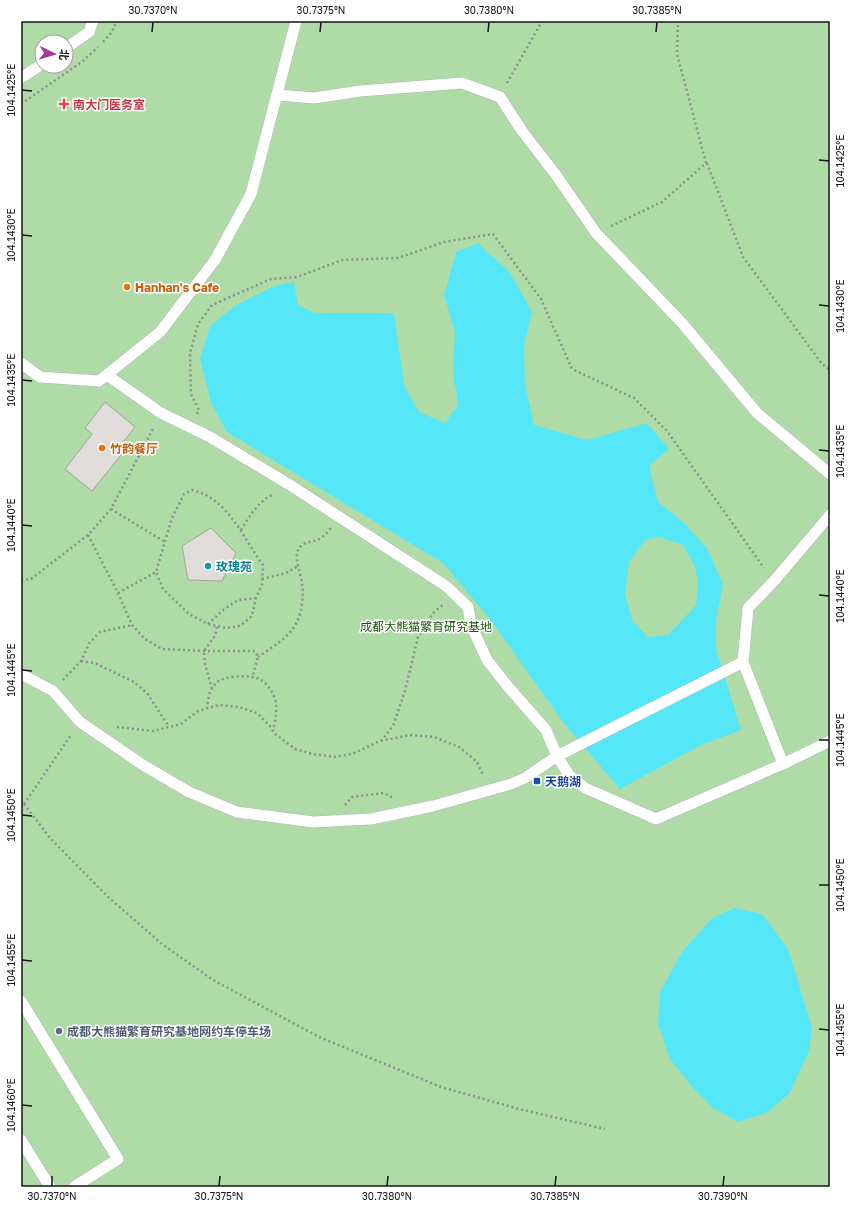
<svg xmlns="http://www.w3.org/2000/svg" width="851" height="1208" viewBox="0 0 851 1208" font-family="'Golos Text','Noto Sans SC',sans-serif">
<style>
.green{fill:#afdca6;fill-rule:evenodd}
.water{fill:#55e7f7;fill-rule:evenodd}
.building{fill:#e0dcda;stroke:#a4a09e}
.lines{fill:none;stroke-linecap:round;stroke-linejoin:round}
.lane-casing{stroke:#b1b4b7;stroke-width:12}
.path{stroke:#8c8e91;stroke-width:2.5;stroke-dasharray:2 3;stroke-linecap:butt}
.lane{stroke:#fff;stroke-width:11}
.ticks{fill:none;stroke:#141516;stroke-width:1.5}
.health-dot{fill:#e0444e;stroke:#fff;stroke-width:1.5}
.food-dot{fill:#e8710a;stroke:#fff;stroke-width:1.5}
.culture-dot{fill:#0f9aa8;stroke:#fff;stroke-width:1.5}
.transit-dot{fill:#1a4fb4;stroke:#fff;stroke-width:1.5}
.service-dot{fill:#5c6f8a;stroke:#fff;stroke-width:1.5}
.labels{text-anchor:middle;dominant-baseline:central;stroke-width:3;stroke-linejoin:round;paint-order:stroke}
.health-label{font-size:12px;font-weight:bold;fill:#be3a42;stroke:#fff;text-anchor:start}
.food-label{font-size:12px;font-weight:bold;fill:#c56008;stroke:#fff;text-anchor:start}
.culture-label{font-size:12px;font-weight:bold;fill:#0d838f;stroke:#fff;text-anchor:start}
.park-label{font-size:12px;fill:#185505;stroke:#fff}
.transit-label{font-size:12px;font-weight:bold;fill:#164399;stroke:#fff;text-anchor:start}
.service-label{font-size:12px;font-weight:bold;fill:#4e5e75;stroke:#fff;text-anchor:start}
.neatline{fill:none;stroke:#141516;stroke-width:1.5}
.ticks-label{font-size:10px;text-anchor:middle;fill:#141516}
</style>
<rect width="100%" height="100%" fill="#f8fcff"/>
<path class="green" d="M21 21H830V1187H21ZM42 42H66V66H42Z"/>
<path class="water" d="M478 243 511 274 532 312 524 345 525 384 534 425 587 440 647 423 669 449 649 466 658 502 684 523 707 548 723 584 716 620V648L741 730 701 745 620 789 566 726 489 618 443 563 227 432 211 403 200 359 210 326 236 305 274 286 294 282 298 305 315 313H394L404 385 419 412 445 423 458 405 453 372 455 332 444 295 456 252ZM659 537 683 545 695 567 698 583 696 605 668 635 648 637 632 620 625 594 629 562 645 540Z
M734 908 762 914 788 949 812 1027 809 1051 789 1094 766 1113 738 1122 713 1108 692 1087 670 1059 658 1024 660 992 682 952 711 919Z"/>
<path class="building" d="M105 402 135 427 120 446 125 450 92 491 65 469 92 434 85 428Z
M211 528 236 553 222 581 188 580 182 546Z"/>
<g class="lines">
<g class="lane-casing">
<path id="lane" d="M66 48 89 32 93 21
M21 78 42 64
M278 95 314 98 360 91 462 83 500 97 522 131 556 175 596 233 682 323 757 413 830 474
M21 363 40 377 99 381 160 332 215 260 251 194 296 21
M107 375 161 413 210 437 290 485 446 586 468 607 471 625 487 660 510 689 546 730 557 756 569 775 585 788 656 819 783 764
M743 662 783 764 830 741
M21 674 53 691 80 722 143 765 189 792 237 812 313 822 371 819 433 806 511 784 525 778 557 756 743 662 748 608 774 581 830 515
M21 1001 118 1159 74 1187
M21 1140 50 1187"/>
</g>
<path class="path" d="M103 42 111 33 117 21
M507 83 542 21
M21 104 83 61 98 47
M707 163 743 257 822 364 830 370
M611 226 662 202 706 163 677 54 678 21
M197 414 199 410 191 394 190 353 198 324 212 305 271 279 297 277 342 260 398 258 444 242 493 234 541 299 572 369 634 398 667 431 764 568
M111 509 165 542
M241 530C250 516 258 501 274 494
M88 535 118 593 132 625 145 639 162 649 204 651H255L258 657 252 678
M262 579 286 573 298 566
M21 580 31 579 88 535 111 509 154 427
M118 593 156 572 172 518 184 494 192 490C228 498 243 538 263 565L262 584 256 598 252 616 240 626 226 628 208 624 189 614 163 589 156 572
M208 624 223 610 238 600 256 598
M258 657C271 648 290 637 297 622 302 611 304 595 302 583 301 572 292 556 300 547 304 542 311 542 317 540 322 538 327 533 331 528
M81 661 95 663 134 682 147 693 169 727
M63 680 81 661 90 642 100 632 132 625
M212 689 205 664 204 651 215 636 217 626
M207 709C208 699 209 690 216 683 225 675 252 674 261 680 268 684 275 695 276 703 277 712 275 722 273 731
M117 727 153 731 181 724 198 711 219 705 239 707 257 713 270 726 274 733 295 749 313 754 334 757 352 754 380 741 410 735 434 737 459 747 477 762 483 775
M381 741 393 726 405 691 418 637 434 612 443 605
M21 800 50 838 107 896 162 944 213 980 319 1037 441 1087 519 1109 605 1129
M24 804 71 735
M345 805 352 797 384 793 393 798"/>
<use href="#lane" class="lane"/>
</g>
<path class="ticks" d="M152 32 153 22M320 32 321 22M488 32 489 22M656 32 657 22M22 90 32 91M819 160 829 161M22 235 32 236M819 305 829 306M22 380 32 381M819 450 829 451M22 525 32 526M819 595 829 596M22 670 32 671M819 740H829M22 815 32 816M819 885H829M22 960 32 961M819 1029 829 1030M22 1105 32 1106M52 1186V1176M219 1186 220 1176M387 1186 388 1176M555 1186 556 1176M723 1186 724 1176"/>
<path class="health-dot" d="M62 98h4v4h4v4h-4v4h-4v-4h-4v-4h4z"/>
<g class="food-dot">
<circle cx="127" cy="287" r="4"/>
<circle cx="102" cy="448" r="4"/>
</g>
<circle class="culture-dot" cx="208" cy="566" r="4"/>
<rect class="transit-dot" x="533" y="777" width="8" height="8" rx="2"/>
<circle class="service-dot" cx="59" cy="1031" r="4"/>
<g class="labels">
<g class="health-label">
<text x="73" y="104">南大门医务室</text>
</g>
<g class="food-label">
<text x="135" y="287">Hanhan's Cafe</text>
<text x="110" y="448">竹韵餐厅</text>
</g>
<g class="culture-label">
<text x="216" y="566">玫瑰苑</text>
</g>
<g class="park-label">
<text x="426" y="626">成都大熊猫繁育研究基地</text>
</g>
<g class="transit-label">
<text x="545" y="781">天鹅湖</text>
</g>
<g class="service-label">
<text x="67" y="1031">成都大熊猫繁育研究基地网约车停车场</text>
</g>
</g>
<rect width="851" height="1208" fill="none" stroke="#ffffff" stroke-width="44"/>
<g transform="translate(54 54) rotate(95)"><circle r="19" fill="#ffffff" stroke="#a1a1a2"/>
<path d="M0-3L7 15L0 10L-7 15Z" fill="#a53a9a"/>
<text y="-6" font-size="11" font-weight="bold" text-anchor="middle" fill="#141516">北</text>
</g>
<rect x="22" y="22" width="807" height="1164" class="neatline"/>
<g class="ticks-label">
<text x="153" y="14">30.7370°N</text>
<text x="321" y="14">30.7375°N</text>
<text x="489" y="14">30.7380°N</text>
<text x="657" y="14">30.7385°N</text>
<text transform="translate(11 90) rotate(-90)" y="4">104.1425°E</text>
<text transform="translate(840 161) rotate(-90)" y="4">104.1425°E</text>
<text transform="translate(11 235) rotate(-90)" y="4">104.1430°E</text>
<text transform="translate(840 306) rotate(-90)" y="4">104.1430°E</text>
<text transform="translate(11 380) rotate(-90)" y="4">104.1435°E</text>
<text transform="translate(840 451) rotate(-90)" y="4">104.1435°E</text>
<text transform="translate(11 525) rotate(-90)" y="4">104.1440°E</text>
<text transform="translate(840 596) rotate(-90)" y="4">104.1440°E</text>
<text transform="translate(11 670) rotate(-90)" y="4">104.1445°E</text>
<text transform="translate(840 740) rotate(-90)" y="4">104.1445°E</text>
<text transform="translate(11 815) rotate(-90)" y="4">104.1450°E</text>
<text transform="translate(840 885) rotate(-90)" y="4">104.1450°E</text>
<text transform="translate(11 960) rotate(-90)" y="4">104.1455°E</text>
<text transform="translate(840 1030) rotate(-90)" y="4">104.1455°E</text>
<text transform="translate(11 1105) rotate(-90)" y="4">104.1460°E</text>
<text x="52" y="1200">30.7370°N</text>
<text x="219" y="1200">30.7375°N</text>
<text x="387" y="1200">30.7380°N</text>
<text x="555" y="1200">30.7385°N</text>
<text x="723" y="1200">30.7390°N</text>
</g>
</svg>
